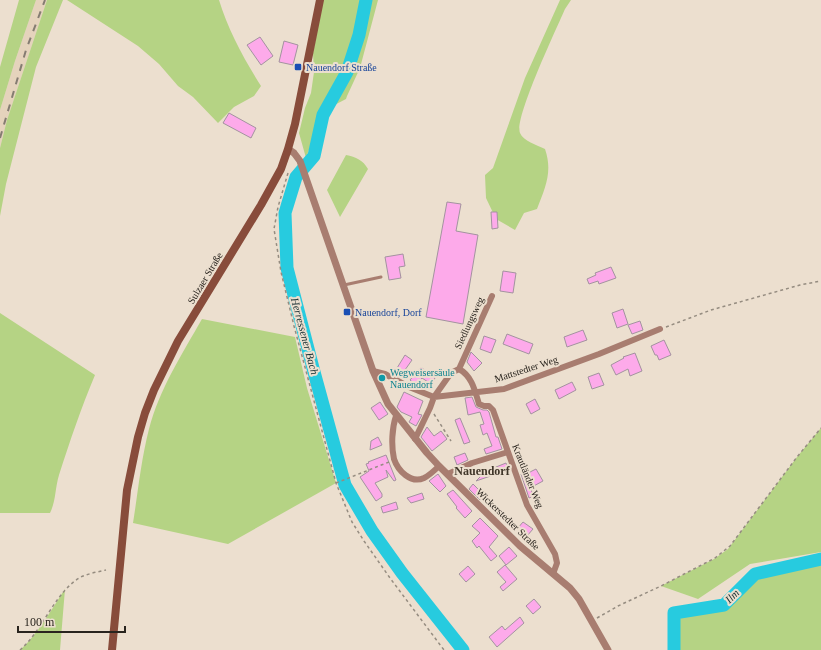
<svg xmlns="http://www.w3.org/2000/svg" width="821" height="650" viewBox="0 0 821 650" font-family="'Times New Roman',serif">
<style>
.built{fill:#e5d3bc}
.green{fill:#b5d384}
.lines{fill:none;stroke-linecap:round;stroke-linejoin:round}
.river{stroke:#27cbdf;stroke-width:13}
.building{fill:#fdaaea;stroke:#a3939f}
.path{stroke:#958c80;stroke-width:1.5;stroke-dasharray:3 3;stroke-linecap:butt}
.service{stroke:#a87d70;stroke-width:3}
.minor{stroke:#a87d70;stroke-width:6}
.tertiary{stroke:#a87d70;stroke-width:7}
.secondary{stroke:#884c3b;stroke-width:8}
.rail{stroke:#857c72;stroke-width:2;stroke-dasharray:7 7;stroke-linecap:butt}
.transit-dot{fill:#1a4fb4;stroke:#ecdfcf;stroke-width:1.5}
.culture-dot{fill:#0f9aa8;stroke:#ecdfcf;stroke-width:1.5}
.labels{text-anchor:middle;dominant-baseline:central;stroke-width:4;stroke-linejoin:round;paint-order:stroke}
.transit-label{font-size:10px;fill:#164399;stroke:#ecdfcf;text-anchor:start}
.street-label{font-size:10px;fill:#29241e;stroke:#ecdfcf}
.culture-label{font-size:10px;fill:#0d838f;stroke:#ecdfcf;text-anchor:start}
.water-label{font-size:11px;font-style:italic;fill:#172f33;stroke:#ecdfcf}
.quarter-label{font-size:12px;font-weight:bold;fill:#403629;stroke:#ecdfcf}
</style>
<rect width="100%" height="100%" fill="#ecdfcf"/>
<path class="built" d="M36 0H47L7 120 0 148V110L15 61Z"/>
<path class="green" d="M19 0H36L15 61 0 110V67Z
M47 0H63L36 67 6 184 0 216V148L7 120Z
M67 0H219C228 30 244 59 261 86L254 96 234 107 218 123 193 97 178 86 159 64 138 46Z
M323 0H378L360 68 347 96 346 99 323 111 306 158 299 133 305 108 311 93 314 72 313 53Z
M560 0H571L565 9C557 28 514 118 520 133 523 141 537 145 545 149 553 172 545 188 537 209L524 213 515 230 496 219 486 198 485 175 493 168 525 78Z
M346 155C356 157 363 160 368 169L340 217 327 190Z
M0 313 95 375C81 408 70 441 59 475 55 488 56 501 50 513H0Z
M202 319 295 337 307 388 336 483 228 544 133 523C138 492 141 460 149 429 159 390 182 354 202 319Z
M821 428V552L750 564 698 599 661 586 714 559 728 549 797 457Z
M821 559V650H674V613L724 605 755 574Z
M65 589 60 650H20C38 634 51 610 65 589Z"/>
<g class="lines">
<path class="river" d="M366 0 359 35 347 72 323 115 314 156 296 177 288 203 285 213 287 268 314 372 345 485 372 531 402 573 463 650
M674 650V613L724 605 755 574 821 559"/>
</g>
<path class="building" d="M260 37 273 56 261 65 247 45Z
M284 41 298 45 293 65 279 62Z
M229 113 256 128 251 138 223 123Z
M447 202 461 204 456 231 478 235 463 324 426 317Z
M491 212H497L498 228 492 229Z
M403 254 405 266 399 267 401 278 389 280 385 257Z
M611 267 616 278 599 284 598 281 589 284 587 279 596 275 595 273Z
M503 271 516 273 513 293 500 291Z
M623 309 628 324 617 328 612 313Z
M640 321 643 330 632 334 628 325Z
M583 330 587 340 567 347 564 337Z
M507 334 533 344 529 354 503 344Z
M484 336 496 340 491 353 480 349Z
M664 340 671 355 659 360 657 355H655L651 346Z
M471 352 482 363 474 371 467 362Z
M635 353 642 371 630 376 628 369 616 375 611 365 624 358 623 357Z
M405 355 412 360 400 377 394 373Z
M420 368H422L435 378 431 384 422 378 416 385 410 380Z
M599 373 604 385 592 389 588 377Z
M572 382 576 390 559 399 555 390Z
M404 392 423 401 418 414 422 415 416 426 409 422 412 417 401 412 397 407Z
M472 397 476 407 483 410H487L489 412 496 437H498L502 449 486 454 484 449 492 446 487 433 483 435 480 425 484 424 480 412 468 415 465 398Z
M535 399 540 409 531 414 526 404Z
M380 402 388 414 379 420 371 408Z
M460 418 470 442 464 444 455 420Z
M427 427 434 436 441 431 447 439 432 451 421 437Z
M378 437 382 445 370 450 371 441Z
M465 453 468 460 457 465 454 457Z
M386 455 396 480 394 481 386 470 388 477 375 483 382 494V497L376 501 360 477 369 471 366 464 369 463 368 462Z
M506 463 508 470 476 481 486 471Z
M536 469 543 481 530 488 534 496 529 498 521 474 525 471 526 474Z
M438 474 446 486 440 492 429 481Z
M473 484 484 495 480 500 469 489Z
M453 490 472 511 465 518 456 508 457 507 447 494Z
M422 493 424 499 411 503 407 498Z
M396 502 398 509 383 513 381 507Z
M480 518 498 536 489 547 497 556 491 561 479 546 477 548 472 541 480 533 472 526Z
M523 522 533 529 527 536 517 529Z
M509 547 517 556 506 565 499 556Z
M505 565 517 579 503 591 500 587 506 582 497 572Z
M468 566 475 574 466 582 459 574Z
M534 599 541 607 533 614 526 606Z
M520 617 524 623 497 647 489 637 502 626 505 630Z"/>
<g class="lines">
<path class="path" d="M288 173 278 207 274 229 281 272 294 326 336 483 352 522 364 541 390 578 444 650
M666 327 711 310 800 285 821 281
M434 414 451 441
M336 483 389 462
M597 618 618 606 661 586 715 558 730 546 797 457 821 428
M20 650C43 630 54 594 79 578 86 574 97 572 106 570"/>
<path class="service" d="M344 285 381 277"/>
<path class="minor" d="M459 369C472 376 475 391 479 404L484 406H489L493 410 527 505 555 554 557 563 553 574
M373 371 385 374 409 387 434 397 504 389 599 354 660 329
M396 416C392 428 391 445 394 459 398 471 411 484 424 478 430 475 434 471 439 466
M415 439 430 408 434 397 451 373 459 369 492 296
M448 474 472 463 508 452"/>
<path class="tertiary" d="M288 149 294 153 300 161 373 371 388 404 427 453 439 466 520 546 570 588 579 599 608 650"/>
<path class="secondary" d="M112 650 127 490 138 437 145 413 154 390 178 341 261 205 281 169 288 149 295 124 320 0"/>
<path class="rail" d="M0 138 26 50 45 0"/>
</g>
<g class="transit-dot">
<rect x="294" y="63" width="8" height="8" rx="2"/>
<rect x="343" y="308" width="8" height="8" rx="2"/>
</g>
<circle class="culture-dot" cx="382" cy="378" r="4"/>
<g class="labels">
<g class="transit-label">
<text x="306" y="67">Nauendorf Straße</text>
<text x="355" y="312">Nauendorf, Dorf</text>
</g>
<g class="street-label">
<text transform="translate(205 278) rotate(-59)">Sulzaer Straße</text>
<text transform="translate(469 323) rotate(-65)">Siedlungsweg</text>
<text transform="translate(526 369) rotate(-18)">Mattstedter Weg</text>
<text transform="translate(528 476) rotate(68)">Krautländer Weg</text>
<text transform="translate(508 519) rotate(44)">Wickerstedter Straße</text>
</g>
<g class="culture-label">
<text x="390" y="372">Wegweisersäule<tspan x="390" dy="12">Nauendorf</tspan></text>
</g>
<g class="water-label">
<text transform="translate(305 336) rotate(75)">Herressener Bach</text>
<text transform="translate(732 596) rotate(-44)">Ilm</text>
</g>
<g class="quarter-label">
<text x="482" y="471">Nauendorf</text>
</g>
</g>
<path d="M18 626v6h107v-6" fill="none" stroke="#29241e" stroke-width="2"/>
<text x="24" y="626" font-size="12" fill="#29241e" stroke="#ecdfcf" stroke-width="3" paint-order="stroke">100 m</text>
</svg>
